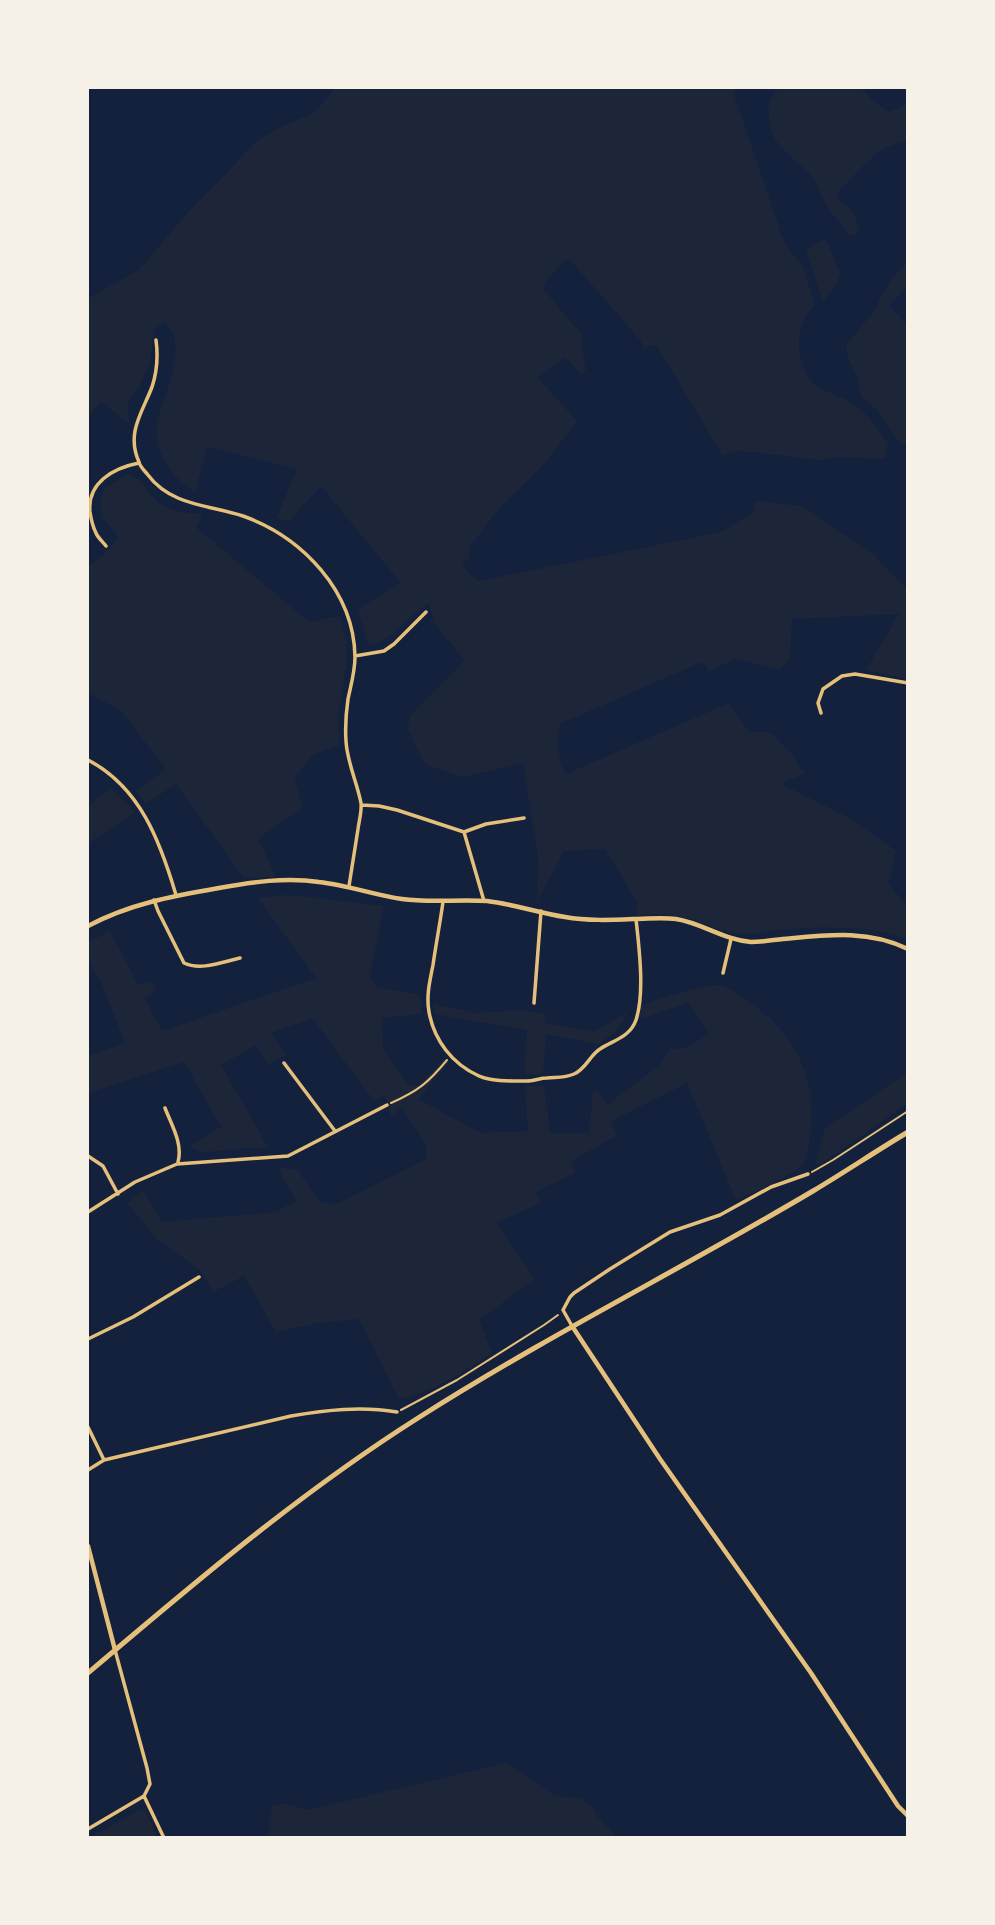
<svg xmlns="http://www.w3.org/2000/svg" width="995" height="1925" viewBox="0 0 995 1925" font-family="'Source Serif 4',serif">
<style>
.green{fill:#1d2539}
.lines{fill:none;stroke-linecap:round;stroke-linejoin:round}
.path{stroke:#e5c07b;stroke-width:2}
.minor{stroke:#e5c07b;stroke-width:3.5}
.tertiary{stroke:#e5c07b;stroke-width:4.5}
.trunk{stroke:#e5c07b;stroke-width:5}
</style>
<rect width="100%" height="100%" fill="#14213d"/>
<path class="green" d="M336 88H735L734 95 785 244 803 267 815 305C809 311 803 319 801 328 796 344 800 372 814 384 821 390 834 394 843 398 864 408 876 425 888 444L885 459 837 457 821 460 741 451 732 452 723 456 657 346 652 345 644 349 641 341 571 261 565 260 546 281 543 288 570 321 582 333 581 345 586 370 581 374 568 360 564 358 539 377 540 380 577 421 541 468 500 507 469 548V558L461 565 478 581 721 532 755 511 754 502 757 501 802 506 872 553 907 589V679L866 670 899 614 792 619 790 659 780 670 737 659 731 661 709 671 704 663H700L562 723C554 733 559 765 566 774L729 703 748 731 772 733 796 759 799 767 806 773 781 784 853 820 896 851 888 883 907 906V939C870 924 814 927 774 930 763 931 752 935 742 934 727 933 714 927 700 922 679 915 659 913 637 915V901L605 849 564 851 537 902 538 856 523 763 463 777 425 764 408 730 410 716 465 661 434 623 429 603C408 617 394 640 369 646L358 609 401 583 321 486 288 522 277 517 297 469 208 447 195 491C167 474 150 448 159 414 162 405 166 397 168 388 174 369 183 335 164 322L154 330 150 362 140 386 128 401 129 424 101 401 88 417V298L139 270 182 219 258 140 284 125 311 115Z
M778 88H862L871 99 888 112 907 104V141C879 144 859 171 840 190L837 196C841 202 845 203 850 209 856 215 857 224 859 232L854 236 849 235C843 225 835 218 829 209 822 200 820 188 814 179 796 155 773 153 769 118 767 106 771 97 778 88Z
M825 238 841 274 834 289 823 301 806 250Z
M907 262V286L889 306 907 324V445L897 439 876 409 861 397 857 375 849 361 846 345 873 312 890 281Z
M128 474C142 479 143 485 152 496 164 511 183 513 202 514L197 528 309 622 340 616 346 642V664L338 720 340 745 314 754 294 778 303 808 258 838 276 877 244 878 176 784 146 804 136 791 166 769 121 711 88 693V566L103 555 119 537 101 517 100 500 105 488Z
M111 787 135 812 88 844V807Z
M282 895C317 896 349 903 384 906L370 976 377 987 420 995 422 1014 382 1018 383 1049 408 1084 418 1086 444 1059 449 1063 418 1099 481 1133 528 1131 525 1086H544L550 1133H589L593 1092 597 1090 607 1105 661 1064 670 1049 686 1048 709 1034 689 1003 640 1019 641 1005C659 1000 708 981 723 986 731 988 739 995 746 1000 796 1032 820 1081 809 1141 808 1147 808 1156 805 1161 797 1175 752 1193 736 1200L687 1083 611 1121 617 1136 571 1161 575 1173 536 1192 541 1203 496 1223 535 1279 479 1320 492 1353C464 1372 433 1392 399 1399L359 1319 318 1323 276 1332 244 1276 213 1292 200 1270 156 1238 127 1203 144 1191 162 1222 276 1212 296 1201 278 1168 297 1169 319 1201 335 1205 426 1159V1144L402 1108 391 1116 385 1095 374 1101 313 1019 271 1033 286 1055 268 1065 256 1045 221 1065 269 1149 248 1148 207 1152 198 1151 189 1146 221 1127 184 1062 88 1093V1056L125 1043 103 987 88 959V942L110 931 138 985 153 981 155 993 144 997 162 1031 316 978 258 898Z
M433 1004 477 1013 521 1010 546 1014 545 1023 594 1032 627 1012C621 1029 613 1035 598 1044L546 1034 543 1074 524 1075 527 1030 435 1014Z
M907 1073V1104L821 1164H815L825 1128Z
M506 1763 555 1796 582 1799 594 1809 597 1816 617 1837H268L272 1805 285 1804 308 1810Z
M138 1811H146L157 1837H90Z"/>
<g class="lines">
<path class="path" d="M391 1103C418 1091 428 1083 447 1060
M812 1172 833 1160 908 1111
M401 1410 457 1380 544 1325 558 1315"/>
<path class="minor" d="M156 340C158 355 157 372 152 387 142 413 126 433 139 462 140 467 145 471 148 475 171 506 210 505 243 516 302 537 354 591 355 657 355 671 351 685 348 699 346 713 345 727 346 741 347 762 357 782 361 803 362 811 359 821 358 829 355 848 352 867 349 886
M106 546C103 542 98 538 96 533 93 527 91 519 90 512 87 483 113 468 139 463
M355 656 384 651 394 644 426 612
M821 713 818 703 823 689 842 676 855 674 908 683
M88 760C140 787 160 841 176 895
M362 805 379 806 397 810 464 832 486 824 524 818
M464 832 484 901
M154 900 158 911 184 963C201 971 222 962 240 958
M443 902C440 923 436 944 433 965 430 980 426 996 429 1012 434 1040 452 1064 479 1076 492 1082 513 1081 526 1081 534 1081 540 1078 547 1078 556 1077 565 1078 574 1074 586 1069 590 1055 600 1049 614 1040 630 1037 636 1020 645 993 639 947 636 919
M723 973 731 939
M534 1003 541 911
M284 1063 335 1131
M165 1108C172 1126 183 1144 178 1162
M88 1156 103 1166 118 1194
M88 1212 135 1182 177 1164 288 1156 387 1105
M572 1326 563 1310 570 1297 574 1293 610 1269 670 1232 720 1215 771 1187 808 1174
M88 1339 133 1317 199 1277
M88 1427 104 1460
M88 1470 104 1460 291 1416C326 1410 361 1406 397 1412
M144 1796 164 1838
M88 1829 144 1796 150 1784 147 1768 115 1650"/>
<path class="tertiary" d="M88 926C129 904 173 896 219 888 252 882 286 877 319 882 347 885 374 895 402 899 430 903 459 899 487 901 513 904 539 913 565 917 587 921 611 920 633 919 648 919 661 917 676 919 702 923 724 940 751 942 762 942 773 940 783 939 825 935 868 929 908 949
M572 1326 660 1459 811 1673 898 1806 908 1816
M88 1546 115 1650"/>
<path class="trunk" d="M88 1673C194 1583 301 1492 418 1418 547 1336 683 1268 813 1191 845 1172 876 1151 908 1132"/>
</g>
<rect width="995" height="1925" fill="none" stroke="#f6f1e7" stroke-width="178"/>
</svg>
